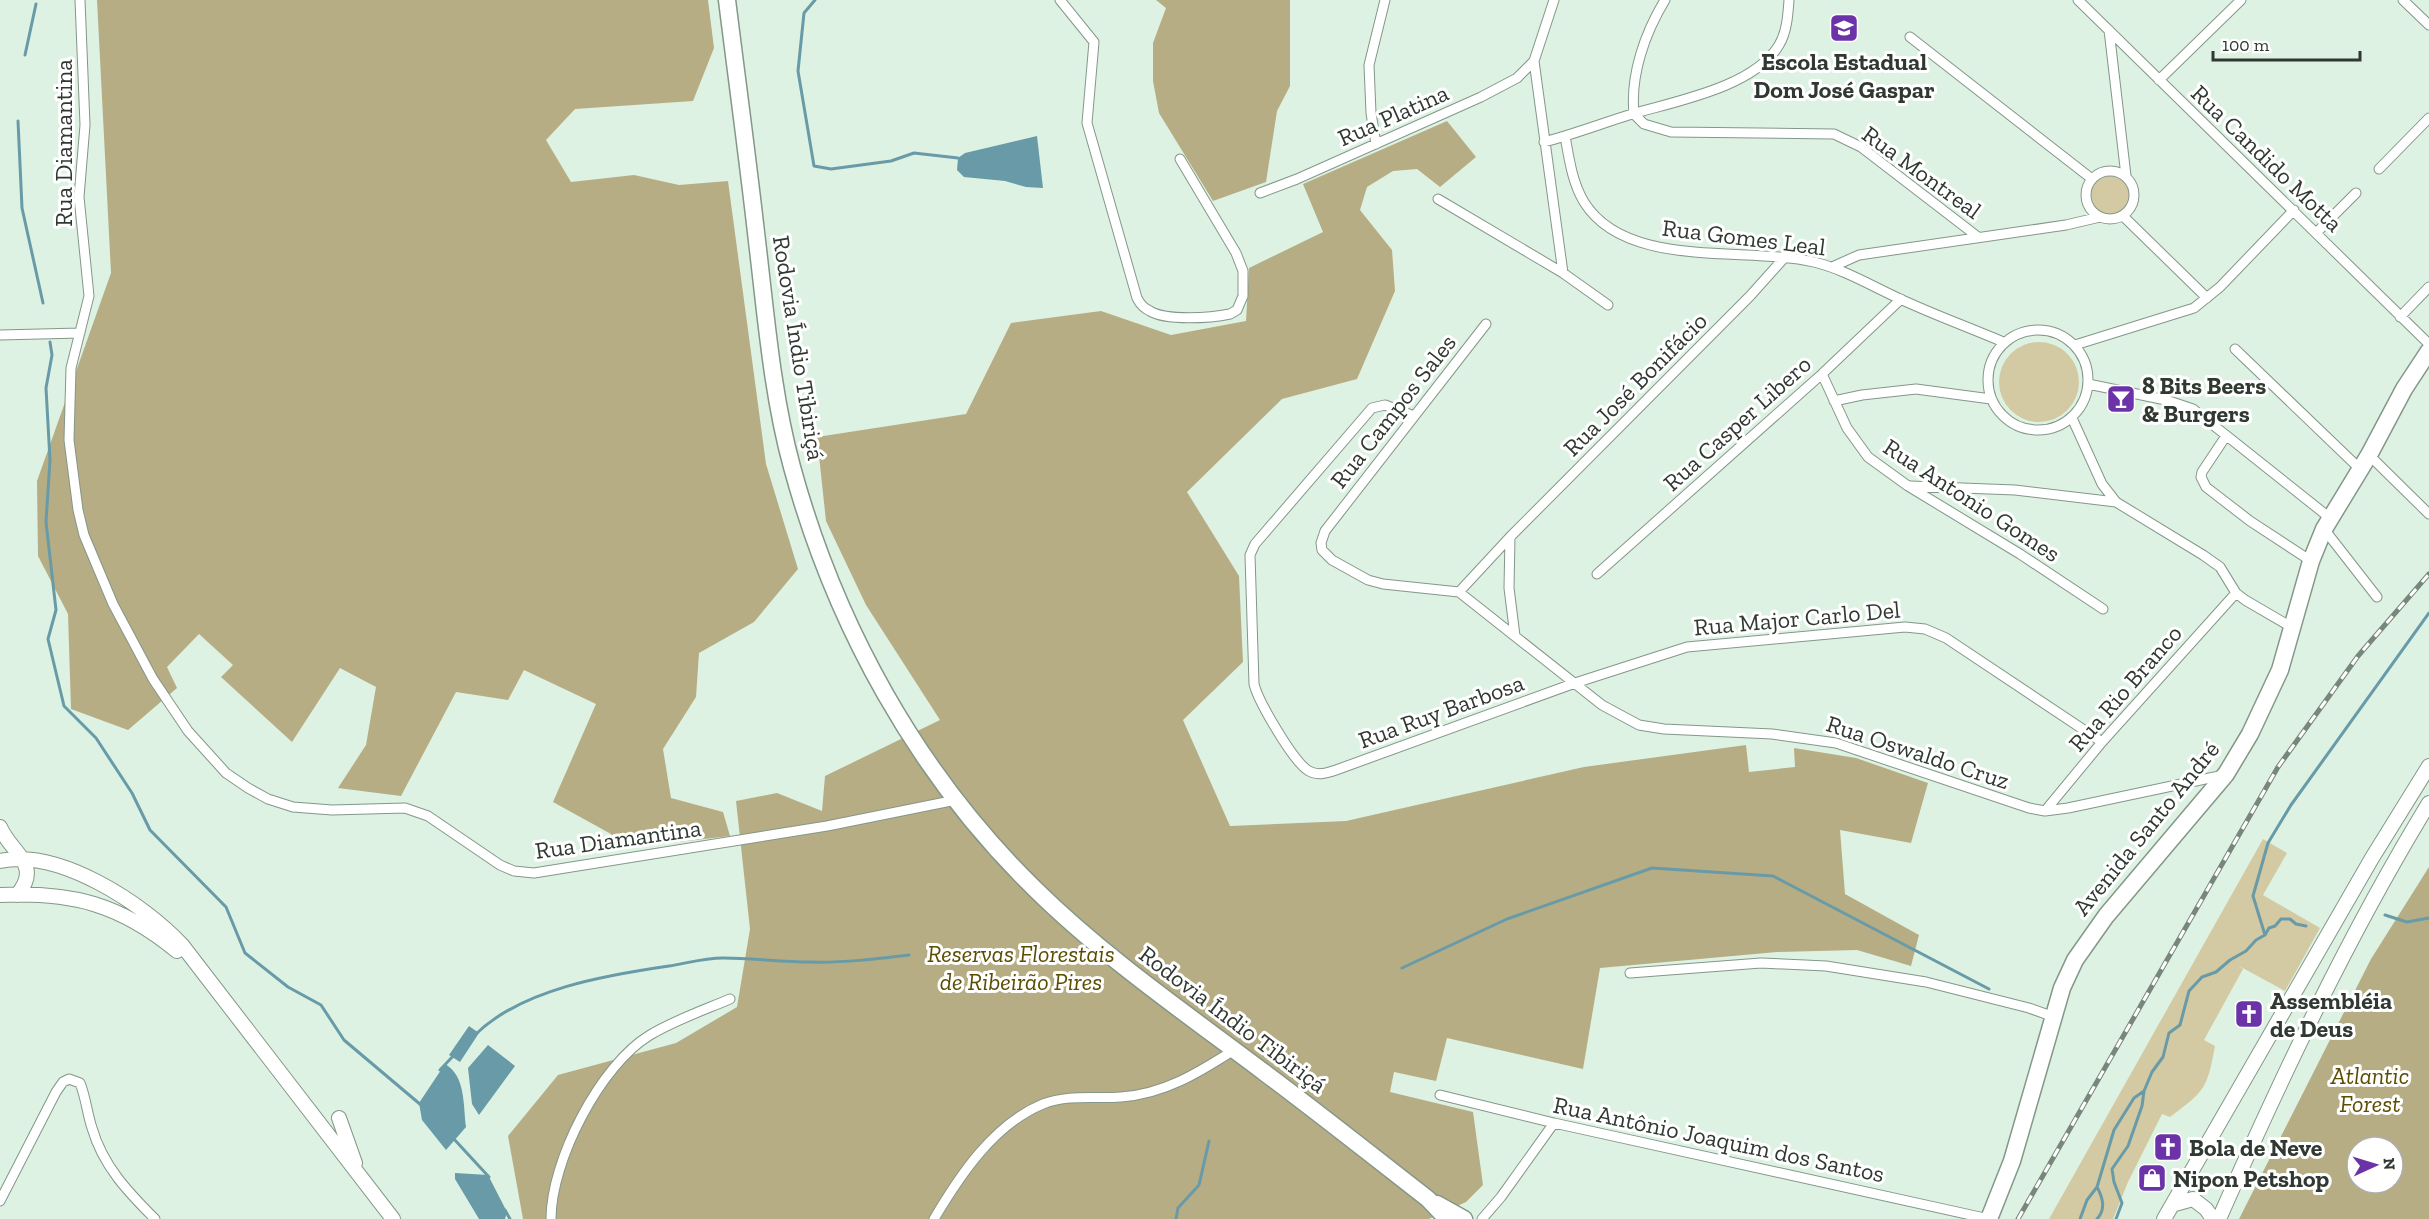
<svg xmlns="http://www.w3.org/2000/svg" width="2429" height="1219" viewBox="0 0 2429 1219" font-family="'Zilla Slab',serif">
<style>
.green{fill:#d3caa3}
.forest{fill:#b7ad84;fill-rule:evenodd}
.water{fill:#689ba7}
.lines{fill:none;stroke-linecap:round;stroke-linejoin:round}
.stream{stroke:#689ba7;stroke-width:3}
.street-casing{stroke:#849789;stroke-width:11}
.secondary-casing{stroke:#849789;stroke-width:16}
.highway-casing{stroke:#849789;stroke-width:19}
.street{stroke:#fff;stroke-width:9}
.secondary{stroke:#fff;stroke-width:14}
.highway{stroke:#fff;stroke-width:16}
.rail-casing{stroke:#78867c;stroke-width:5}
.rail{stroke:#fff;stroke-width:3;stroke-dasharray:9;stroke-linecap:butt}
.labels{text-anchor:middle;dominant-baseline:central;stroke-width:6;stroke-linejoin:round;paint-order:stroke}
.poi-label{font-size:24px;font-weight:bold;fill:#303832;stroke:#fff;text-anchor:start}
.street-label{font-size:24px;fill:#303832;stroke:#fff}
.park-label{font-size:24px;font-style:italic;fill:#5b4d00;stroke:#fff}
</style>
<rect width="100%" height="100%" fill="#ddf2e3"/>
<path class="green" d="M2090 196a20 20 0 1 1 40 0a20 20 0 1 1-40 0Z
M1999 382a40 40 0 1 1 80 0a40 40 0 1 1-80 0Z
M2263 839 2287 853 2263 895 2320 928 2285 991 2239 966 2243 969 2204 1040 2215 1046C2207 1089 2205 1091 2170 1117L2162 1114 2128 1182 2113 1219H2049Z"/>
<path class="forest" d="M97 0H708L714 48 693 101 575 109 546 140 571 182 634 175 679 185 728 181 766 464 798 569 754 622 699 653 696 697 663 749 671 798 723 812 730 836 602 851 611 834 553 802 596 704 524 670 508 700 456 692 401 796 338 788 366 745 376 687 340 668 292 742 221 677 233 665 199 634 167 667 177 688 128 730 71 709 68 614 38 556 37 481 111 273Z
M1156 0H1290V86L1277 111 1266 182 1213 201 1159 113 1153 81V43L1166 8Z
M1447 121 1476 157 1440 187 1417 169 1393 171 1367 187 1360 210 1392 250 1395 291 1357 379 1282 399 1187 492 1239 576 1243 662 1183 720 1230 826 1346 821 1584 767 1746 745 1749 772 1795 767 1794 748 1856 758 1928 783 1911 843 1840 830 1845 894 1919 935 1911 966 1857 950 1777 952 1600 968 1583 1069 1447 1038 1436 1081 1394 1072 1390 1092 1473 1112 1483 1185 1466 1202 1429 1219H523L508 1136 558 1075 676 1043 737 1007 750 929 736 801 777 793 822 811 825 776 940 720 866 605 826 521 817 437 966 414 1011 323 1101 311 1171 335 1246 321 1249 268 1323 232 1303 184Z
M2429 867V1219H2239L2371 959ZM2357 1147H2393V1183H2357Z"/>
<path class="water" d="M1037 136 1043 188 1026 187 1005 181 964 177 957 170 958 158 965 153Z
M469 1026 479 1033 460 1062 449 1055Z
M488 1045 515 1066 479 1115 472 1104 468 1068Z
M445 1064C466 1076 463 1105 466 1127L446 1150 422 1120 419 1103Z
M455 1173 488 1175 507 1212 505 1219H479L455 1179Z"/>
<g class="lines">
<path class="stream" d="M815 0 804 13 798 71 814 166 831 169 891 161 914 153 958 158
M25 55 36 4
M18 121 22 208 43 303
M50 342 52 355 46 388 50 460 46 522 56 610 48 639 64 706 96 738 132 793 150 830 226 907 245 953 288 987 321 1005 344 1040 421 1105
M2385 915 2407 922 2429 918
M2265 935 2253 896 2268 843 2291 805 2429 613
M1402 968 1507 919 1652 868 1773 876 1989 989
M475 1035C521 989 607 975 669 966 687 963 705 958 723 958 752 958 781 962 810 962 843 963 876 959 909 955
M440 1070 455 1054
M453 1138 489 1177
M2097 1187C2103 1198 2106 1209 2097 1219
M505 1210 510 1219
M1176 1219 1178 1208 1199 1185 1209 1141
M2080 1219 2087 1200 2097 1187 2114 1130 2134 1098 2144 1091 2152 1072 2163 1057 2169 1033 2180 1025 2189 991 2202 977 2216 972 2230 960 2246 951 2256 940 2265 935 2269 928 2275 926 2281 919H2290L2296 924 2306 926
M2116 1219 2122 1203 2114 1182 2112 1169 2128 1146 2142 1106 2144 1091"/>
<g class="street-casing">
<path id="street" d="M80 0 85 125 79 197 89 296 71 368 69 440 78 510 84 535 113 604 153 679 188 731 226 773 248 788 268 799 293 807 332 810 405 808 428 816 500 865 514 871 534 873 827 826 956 800
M1060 0 1094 42 1087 123 1137 298C1140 304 1143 308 1150 311 1166 321 1211 318 1230 314L1237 310 1243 296V271L1236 253 1180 159
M1554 0 1534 61 1563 273
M1665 0C1645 33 1630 75 1634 114L1644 124 1671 132 1834 134 1861 147 1978 237
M2078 0 2429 344
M2403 0 2429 25
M2109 30 2126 176
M1910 37 2092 179
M2159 80 2241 0
M1565 136C1569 158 1572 182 1584 202 1626 270 1746 246 1814 262 1843 269 1870 285 1898 298 1932 314 1968 327 2003 342
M1544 142C1574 134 1603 123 1632 114 1676 101 1754 87 1779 45 1787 32 1788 14 1789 0
M1376 144 1371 113 1369 65 1385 0
M2379 169 2429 118
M2086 195a24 24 0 1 1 48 0a24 24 0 1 1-48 0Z
M1260 193 1297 179 1481 97 1517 78 1534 61
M1438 199 1563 273 1608 305
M2123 216 2207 298
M2317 232 2356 193
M1832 267 1859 255 2066 225 2100 217
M2400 317 2429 287
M1486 324 1325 531 1321 543 1322 550 1332 560 1368 580 1383 584 1459 592 1602 705 1639 725 1664 729 1772 734 1836 743 2029 808 2045 811 2068 808 2224 775
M1988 380a50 50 0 1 1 100 0a50 50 0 1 1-100 0Z
M0 335 80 333
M2075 345 2194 308 2220 287 2294 210
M2235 349 2360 469
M1822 374 1847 428 1868 457 1908 486 2020 554 2103 609
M2088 384 2166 400 2193 409 2330 518
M1834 401 1862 395 1916 389 1991 399
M1414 416 1385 405 1372 408 1255 544 1250 555 1254 684C1258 701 1294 763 1309 771 1318 776 1327 773 1336 770L1575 683 1687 647 1905 627 1925 629 1946 638 2102 742
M2072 418 2102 484 2116 502 2203 555 2220 567 2236 593 2245 600 2293 628
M2226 436 2202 472 2201 477 2206 487 2250 521 2311 561
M2369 455 2429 514
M1910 486 2015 490 2116 502
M2324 529 2377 597
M1510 537 1509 588 1515 636
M1597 574 1822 374 1901 299
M1459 592 1510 537 1750 296 1785 257
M2045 811 2102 742 2236 593
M1630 973 1761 963 1826 966 1926 982 2029 1008 2054 1017
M1440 1095 1554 1123 1989 1219
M0 1201 56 1092 63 1082 69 1079 80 1083C86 1098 87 1113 92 1128 103 1166 128 1192 155 1219
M551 1219C551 1161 600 1065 650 1035 675 1020 704 1010 730 999
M934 1219C960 1175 994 1124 1043 1104 1069 1094 1095 1099 1121 1097 1164 1094 1198 1073 1234 1050
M1482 1219 1501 1197 1554 1123"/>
</g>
<g class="secondary-casing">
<path id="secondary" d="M0 827C11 853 43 865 17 895
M0 861C59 848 144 904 182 945L393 1219
M0 895C73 892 120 904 177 951
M339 1118 355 1163
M2175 1204 2193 1199 2206 1209 2213 1219
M2164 1219 2372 858 2429 766
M2219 1219C2282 1076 2348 936 2429 803"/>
</g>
<g class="highway-casing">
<path id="highway" d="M727 0C737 80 748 161 757 241 766 316 772 394 792 467 835 625 917 774 1035 889 1105 958 1187 1014 1265 1073 1320 1114 1374 1157 1428 1199L1447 1219
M1437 1204 1464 1219
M1989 1219 2012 1161 2062 988 2075 960 2106 916 2226 774 2250 734 2280 670 2311 561 2324 529 2369 455 2404 389 2429 351"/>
</g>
<use href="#street" class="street"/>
<use href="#secondary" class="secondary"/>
<use href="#highway" class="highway"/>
<g class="rail-casing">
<path id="rail" d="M2018 1219 2278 767 2358 656 2429 574"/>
</g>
<use href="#rail" class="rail"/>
</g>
<defs>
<g id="school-square" transform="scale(1.5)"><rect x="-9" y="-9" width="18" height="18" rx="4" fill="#6c33a9" stroke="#fff"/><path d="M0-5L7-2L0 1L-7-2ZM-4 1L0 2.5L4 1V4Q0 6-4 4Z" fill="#fff"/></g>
<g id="bar-square" transform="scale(1.5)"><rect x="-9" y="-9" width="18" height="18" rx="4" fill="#6c33a9" stroke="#fff"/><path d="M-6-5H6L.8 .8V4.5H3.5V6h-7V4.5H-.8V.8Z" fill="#fff"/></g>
<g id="church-square" transform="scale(1.5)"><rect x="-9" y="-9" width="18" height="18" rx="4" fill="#6c33a9" stroke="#fff"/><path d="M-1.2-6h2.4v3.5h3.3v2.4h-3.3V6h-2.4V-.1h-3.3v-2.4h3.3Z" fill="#fff"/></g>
<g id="shop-square" transform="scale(1.5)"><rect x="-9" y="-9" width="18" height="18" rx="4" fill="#6c33a9" stroke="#fff"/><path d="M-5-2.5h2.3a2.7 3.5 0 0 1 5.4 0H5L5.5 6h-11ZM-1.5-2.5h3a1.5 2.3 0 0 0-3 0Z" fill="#fff"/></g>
</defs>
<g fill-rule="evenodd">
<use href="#school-square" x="1844" y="28"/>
<use href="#bar-square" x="2121" y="399"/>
<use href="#church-square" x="2249" y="1014"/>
<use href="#church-square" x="2168" y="1147"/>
<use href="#shop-square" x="2152" y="1178"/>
</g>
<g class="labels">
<g class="poi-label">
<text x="1844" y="61" text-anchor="middle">Escola Estadual<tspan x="1844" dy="28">Dom José Gaspar</tspan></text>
<text x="2142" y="385">8 Bits Beers<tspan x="2142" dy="28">&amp; Burgers</tspan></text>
<text x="2270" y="1000">Assembléia<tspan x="2270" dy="28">de Deus</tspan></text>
<text x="2189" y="1147">Bola de Neve</text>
<text x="2173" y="1178">Nipon Petshop</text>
</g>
<g class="street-label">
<text transform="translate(1393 115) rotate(-24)">Rua Platina</text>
<text transform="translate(63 143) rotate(-90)">Rua Diamantina</text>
<text transform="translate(2267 158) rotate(44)">Rua Candido Motta</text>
<text transform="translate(1922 172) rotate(36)">Rua Montreal</text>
<text transform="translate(1744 237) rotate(7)">Rua Gomes Leal</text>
<text transform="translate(799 348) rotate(81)">Rodovia Índio Tibiriçá</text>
<text transform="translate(1635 384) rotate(-45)">Rua José Bonifácio</text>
<text transform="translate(1393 411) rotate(-52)">Rua Campos Sales</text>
<text transform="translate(1737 423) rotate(-42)">Rua Casper Libero</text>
<text transform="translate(1972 500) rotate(33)">Rua Antonio Gomes</text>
<text transform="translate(1797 618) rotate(-5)">Rua Major Carlo Del</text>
<text transform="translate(2125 688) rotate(-49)">Rua Rio Branco</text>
<text transform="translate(1441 711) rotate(-20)">Rua Ruy Barbosa</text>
<text transform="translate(1918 752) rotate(18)">Rua Oswaldo Cruz</text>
<text transform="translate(2146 828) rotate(-51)">Avenida Santo André</text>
<text transform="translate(618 839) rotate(-8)">Rua Diamantina</text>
<text transform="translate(1233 1019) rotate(37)">Rodovia Índio Tibiriçá</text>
<text transform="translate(1719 1139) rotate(12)">Rua Antônio Joaquim dos Santos</text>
</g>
<g class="park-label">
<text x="1021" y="953">Reservas Florestais<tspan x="1021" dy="28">de Ribeirão Pires</tspan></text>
<text x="2370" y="1075">Atlantic<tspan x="2370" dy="28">Forest</tspan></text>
</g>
</g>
<g transform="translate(2375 1165) rotate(86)"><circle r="28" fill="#ffffff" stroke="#acafad" stroke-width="1.5"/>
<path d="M0-4.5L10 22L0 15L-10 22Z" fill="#6c33a9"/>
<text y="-9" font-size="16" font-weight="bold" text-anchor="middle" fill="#303832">N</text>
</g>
<path d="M2213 51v9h147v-9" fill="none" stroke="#303832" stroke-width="3"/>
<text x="2222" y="51" font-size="18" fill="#303832" stroke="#ffffff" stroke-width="4.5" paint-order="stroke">100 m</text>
</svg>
